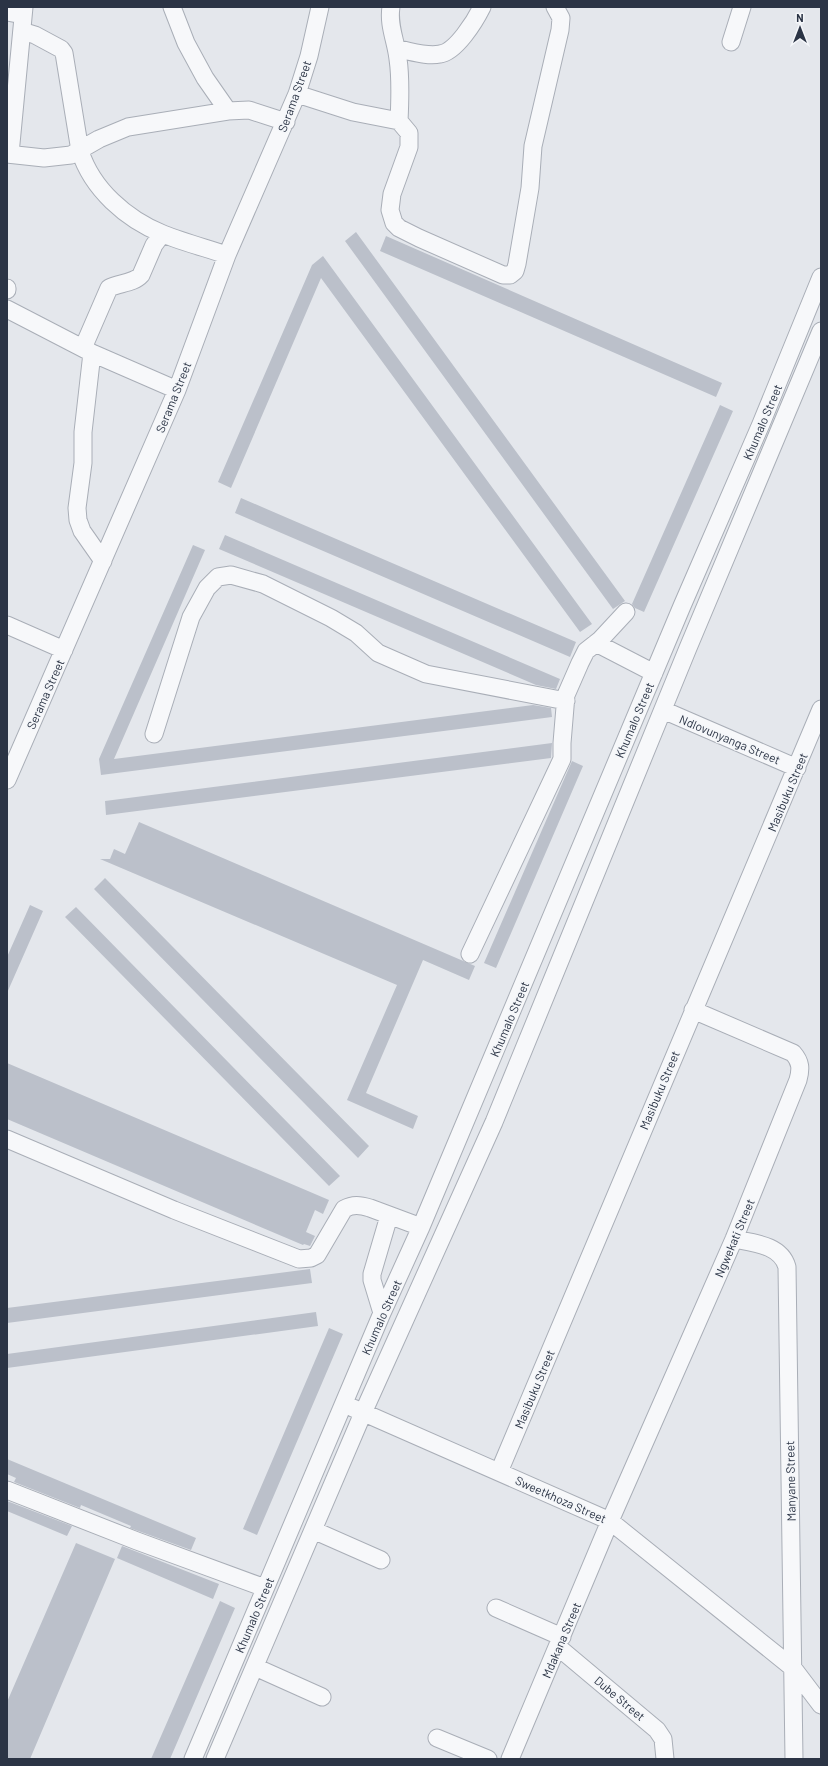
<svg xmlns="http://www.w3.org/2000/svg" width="828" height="1766" viewBox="0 0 828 1766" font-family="Barlow,sans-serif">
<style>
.building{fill:#bbc0ca}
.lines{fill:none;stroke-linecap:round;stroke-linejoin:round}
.minor-casing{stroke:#a9aeb7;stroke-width:19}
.minor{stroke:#f7f8fa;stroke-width:17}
.labels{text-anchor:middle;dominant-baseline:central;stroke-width:3;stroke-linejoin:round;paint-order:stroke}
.street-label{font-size:12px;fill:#2b3445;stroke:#f4f6f9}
</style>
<rect width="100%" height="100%" fill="#e4e7ec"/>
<path class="building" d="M356 232 625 601 613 609 345 241Z
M386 236 722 383 716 397 380 251Z
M323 256 592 624 580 632 321 278 231 488 218 482 312 265Z
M720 405 733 411 644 612 635 608 632 604Z
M241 498 576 642 570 657 235 513Z
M225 535 560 679 556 689 536 685 219 549Z
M193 545 205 550 114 759 533 705 551 708 552 717 101 775 99 759Z
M552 743 551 758 106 815 105 801Z
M572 761 583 766 496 968 484 963Z
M139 822 475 966 469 980 423 960 366 1093 418 1116 413 1129 347 1100 397 985 100 859H110L114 849 125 854Z
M105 878 369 1146 358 1158 94 889Z
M30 905 43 911 7 993V957Z
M76 907 340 1176 329 1186 65 917Z
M7 1063 329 1200 323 1214 315 1210 306 1232 315 1236 310 1246 304 1244 303 1245 7 1119Z
M310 1269 312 1283 7 1323V1308Z
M316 1312 318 1326 7 1368V1354Z
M329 1328 343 1334 257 1535 243 1529Z
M7 1459 196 1538 191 1550 130 1528 131 1526 81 1505 80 1508 14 1482 16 1478 7 1474Z
M7 1501 72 1526 67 1536 7 1511Z
M76 1543 115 1559 30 1759H7V1702Z
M122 1546 219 1584 213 1599 117 1558Z
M220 1601 235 1608 170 1759H151Z"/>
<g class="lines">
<g class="minor-casing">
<path id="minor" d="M172 7 186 43 205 78 228 111
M391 7C388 25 396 41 398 59 401 79 400 101 399 121
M7 12 23 15
M22 31 35 35 61 49 64 53 80 151C92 189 126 219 163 234 183 242 206 248 227 255
M731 42 742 7
M397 49C410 51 427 57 440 54 456 52 475 21 482 7
M297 94 353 112 399 121 409 133V147L392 194 390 210 394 223 399 228 419 238 503 275H510L515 271 517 264 530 188 533 146 560 30 561 18 555 7
M7 154 44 158 71 155 99 139 128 127 228 111 249 110 286 122
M10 154 24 7
M7 288V290
M7 309 92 353 177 390
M83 348 109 288C119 283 134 283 141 275L154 245 162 234
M92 353 83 432V463L77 508 78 520 82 531 103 561
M7 625 64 650
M596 643 654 673
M663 710 797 768
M154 734 191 617 207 588 218 577 231 575 263 584 331 618 356 633 378 653 426 674 566 701
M7 780 177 390 227 255 297 94 309 56 320 7
M470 954 562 759V743L566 695 580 663 586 651 600 640 626 612
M7 1139 174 1210 299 1259 311 1258 317 1255 344 1209C353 1204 360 1205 370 1208L421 1227
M734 1239C754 1243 781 1245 787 1267L794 1759
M382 1313 372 1280V1274L389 1216
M353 1408 610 1521 793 1668 821 1705
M499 1472 821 709
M7 1490 137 1541 265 1588
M313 1530 381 1560
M496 1608 562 1637
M558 1647 657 1730 663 1739 665 1759
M255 1667 322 1697
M437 1738 488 1759
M193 1759 382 1313 421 1227 682 606 761 424 821 277
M215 1759 363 1413 494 1122 688 648 821 331
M510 1759 610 1521 734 1239 798 1080C801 1069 801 1062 793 1053L693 1010"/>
</g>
<use href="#minor" class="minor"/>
</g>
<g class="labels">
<g class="street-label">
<text transform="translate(294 96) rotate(-70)">Serama Street</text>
<text transform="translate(173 397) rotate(-68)">Serama Street</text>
<text transform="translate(762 422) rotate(-67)">Khumalo Street</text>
<text transform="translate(45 694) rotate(-66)">Serama Street</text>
<text transform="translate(634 720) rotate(-67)">Khumalo Street</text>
<text transform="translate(730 739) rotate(23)">Ndlovunyanga Street</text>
<text transform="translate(787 792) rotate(-67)">Masibuku Street</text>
<text transform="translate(509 1019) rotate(-67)">Khumalo Street</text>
<text transform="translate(659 1090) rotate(-67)">Masibuku Street</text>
<text transform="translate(734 1238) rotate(-67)">Ngwekati Street</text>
<text transform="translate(381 1317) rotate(-66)">Khumalo Street</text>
<text transform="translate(534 1389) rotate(-67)">Masibuku Street</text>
<text transform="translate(790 1481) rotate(-91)">Manyane Street</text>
<text transform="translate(561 1499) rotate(24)">Sweetkhoza Street</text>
<text transform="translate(254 1615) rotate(-67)">Khumalo Street</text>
<text transform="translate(561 1640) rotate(-67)">Mdakana Street</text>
<text transform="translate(620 1698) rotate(40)">Dube Street</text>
</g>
</g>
<rect width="828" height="1766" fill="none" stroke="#2b3445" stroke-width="16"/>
<g transform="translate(800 28)" stroke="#f4f6f9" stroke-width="3" paint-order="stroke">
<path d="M0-3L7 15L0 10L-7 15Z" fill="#2b3445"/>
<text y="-6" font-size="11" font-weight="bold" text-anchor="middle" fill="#2b3445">N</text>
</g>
</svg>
